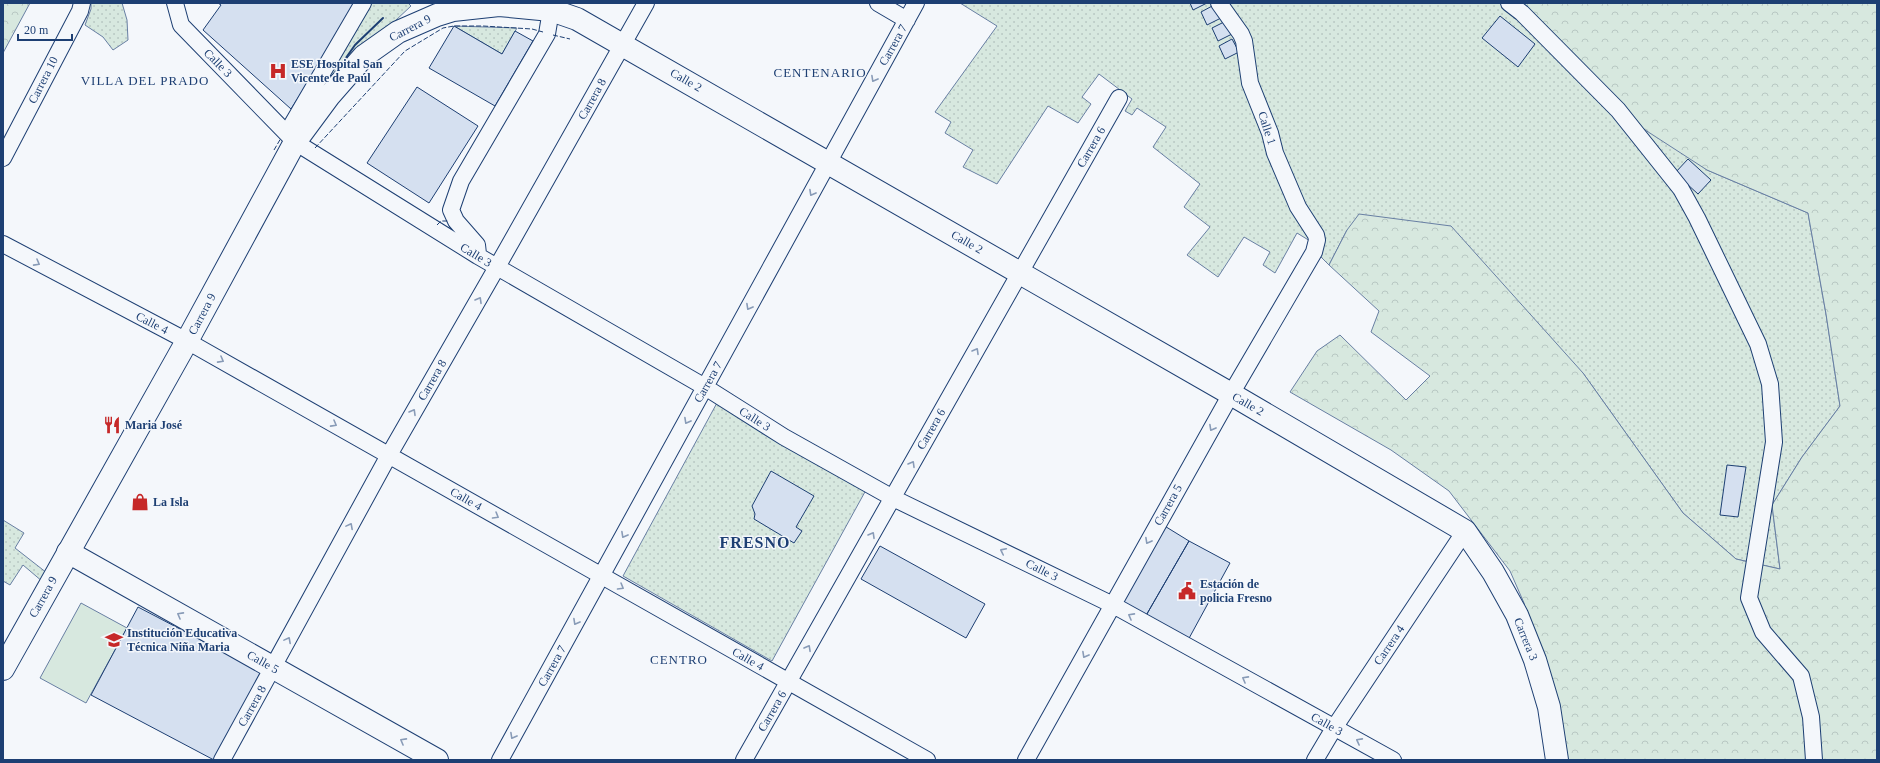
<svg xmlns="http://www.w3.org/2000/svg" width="1880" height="763" viewBox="0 0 1880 763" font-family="'Times New Roman',serif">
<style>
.grass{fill:url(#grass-dots);stroke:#687fa3}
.forest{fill:url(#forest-crowns);stroke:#687fa3}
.pitch{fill:#d7e8df;stroke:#687fa3}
.building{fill:#d5e0f0;stroke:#1d3f73}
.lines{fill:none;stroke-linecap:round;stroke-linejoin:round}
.street-casing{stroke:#1d3f73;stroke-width:18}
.secondary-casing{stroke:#1d3f73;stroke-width:24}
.highway-casing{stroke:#1d3f73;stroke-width:24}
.street{stroke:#f4f7fb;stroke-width:16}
.secondary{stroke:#f4f7fb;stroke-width:22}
.highway{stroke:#f4f7fb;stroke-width:22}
.fence{stroke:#1d3f73;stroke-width:1;stroke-dasharray:5 2;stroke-linecap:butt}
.wall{stroke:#1d3f73;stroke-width:2}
.oneway{stroke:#889bb7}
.labels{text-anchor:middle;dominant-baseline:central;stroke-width:3;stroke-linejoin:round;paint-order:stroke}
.street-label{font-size:12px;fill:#1d3f73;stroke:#f4f7fb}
.poi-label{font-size:12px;font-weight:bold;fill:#1d3f73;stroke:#f4f7fb;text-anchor:start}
.neighbourhood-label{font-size:13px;letter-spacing:1px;fill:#1d3f73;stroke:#f4f7fb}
.district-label{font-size:16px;font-weight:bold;letter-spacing:1px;fill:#1d3f73;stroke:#f4f7fb}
</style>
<defs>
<pattern id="grass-dots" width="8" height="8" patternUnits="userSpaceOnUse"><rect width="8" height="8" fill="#d7e8df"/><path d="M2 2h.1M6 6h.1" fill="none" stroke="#b8c8c3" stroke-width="1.8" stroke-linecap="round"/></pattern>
<pattern id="forest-crowns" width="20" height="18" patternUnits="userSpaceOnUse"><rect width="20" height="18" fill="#d7e8df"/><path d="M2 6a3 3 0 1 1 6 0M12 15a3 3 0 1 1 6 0" fill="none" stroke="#b8c8c3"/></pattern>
</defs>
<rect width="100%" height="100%" fill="#f4f7fb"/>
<path class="grass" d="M91 3H122L127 20 128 40 113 50 103 37 85 25 91 9Z
M369 3H408L411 6 348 65 296 135Z
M960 3H1516L1707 170 1808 213 1826 314 1840 406 1802 457 1772 505 1780 569 1736 559 1683 513 1583 373 1347 230 1329 265 1320 256 1315 244 1297 233 1275 273 1263 265 1270 252 1244 237 1218 277 1187 255 1210 227 1184 207 1200 184 1153 147 1166 127 1137 108 1132 115 1125 111 1132 99 1099 74 1082 97 1091 104 1078 123 1048 106 997 184 963 167 973 150 945 133 951 122 935 112 997 26Z
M454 26 517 28 502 54Z
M718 401 866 490 772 661 623 576Z
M3 520 24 533 15 548 47 573 43 582 23 565 10 585 3 581Z"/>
<path class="forest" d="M3 3H30L3 53Z
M1516 3H1877V760H1557L1524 603 1510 571 1449 491 1391 450 1290 392 1317 351 1340 335 1406 400 1430 376 1371 332 1379 311 1329 265 1347 230 1359 214 1451 226 1583 373 1683 513 1736 559 1780 569 1772 505 1802 457 1840 406 1826 314 1808 213 1707 170 1639 126Z"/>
<path class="pitch" d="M81 603 127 628 86 703 40 678Z"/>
<path class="building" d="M218 3H358L291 109 203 30 221 5Z
M1190 3H1207L1193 10Z
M1214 5 1221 18 1207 25 1201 12Z
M1500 16 1535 44 1518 67 1482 38Z
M1226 21 1232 34 1218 41 1212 28Z
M454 26 502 54 515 31 533 41 495 106 429 68Z
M1232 39 1239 52 1225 59 1219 46Z
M417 87 478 126 429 203 367 163Z
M1688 159 1711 180 1698 194 1675 173Z
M1727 465 1746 467 1738 517 1720 515Z
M771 471 814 496 796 527 802 531 794 543 754 519 755 514 752 506Z
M1163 525 1189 541 1144 619 1118 604Z
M1189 541 1230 563 1187 642 1144 619Z
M880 546 985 604 966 638 861 579Z
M138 607 264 673 214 760 91 695Z"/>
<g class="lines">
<g class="street-casing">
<path id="street" d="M175 3 181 25 295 142 478 256 705 387 784 437 893 498 1113 605 1393 760
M878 3 907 20
M1509 3 1522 13 1618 110 1681 189 1697 218 1758 344 1770 384 1774 442 1749 598 1763 632 1801 676 1811 717 1814 760
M287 133 363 3
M3 158 80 11 82 3
M3 244 187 341 927 760
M478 254 477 245 456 221 451 210 461 181 547 34 551 10 543 3
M222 760 389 455 497 267 646 3
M500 760 916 3
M744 760 1119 98
M1026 760 1231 394 1314 252 1317 240 1316 235 1298 207 1275 153 1270 133 1250 83 1244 41 1241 34 1219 3
M1315 760 1334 728 1465 531"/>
</g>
<g class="secondary-casing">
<path id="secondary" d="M68 552 437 760"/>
</g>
<g class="highway-casing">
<path id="highway" d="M3 669 187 341 295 142 329 96 364 56 398 32 437 15 453 10 499 5 551 10 577 19 1231 394 1465 531 1493 572 1517 615 1535 660 1549 707 1557 760"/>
</g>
<use href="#street" class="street"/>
<use href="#secondary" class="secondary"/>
<use href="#highway" class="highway"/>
<path class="fence" d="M553 35 570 39
M315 148 405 51 443 28 454 26H483L532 29 543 32
M274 150 281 138
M437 225 441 221H449"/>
<path class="wall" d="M336 72 355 45 383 18"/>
</g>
<defs><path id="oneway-chevron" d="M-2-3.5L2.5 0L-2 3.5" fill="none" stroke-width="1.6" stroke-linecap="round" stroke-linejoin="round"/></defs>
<g class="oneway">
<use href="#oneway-chevron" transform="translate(874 79) rotate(119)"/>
<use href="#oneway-chevron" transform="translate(812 193) rotate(119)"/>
<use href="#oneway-chevron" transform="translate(37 263) rotate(29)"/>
<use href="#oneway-chevron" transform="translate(479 300) rotate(-60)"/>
<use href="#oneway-chevron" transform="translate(749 307) rotate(119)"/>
<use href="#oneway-chevron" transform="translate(976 351) rotate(-60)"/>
<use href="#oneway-chevron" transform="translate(221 360) rotate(29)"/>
<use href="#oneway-chevron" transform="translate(413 412) rotate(-60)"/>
<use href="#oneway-chevron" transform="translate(687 421) rotate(119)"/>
<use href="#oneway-chevron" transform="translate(334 424) rotate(29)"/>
<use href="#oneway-chevron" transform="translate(1212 428) rotate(119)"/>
<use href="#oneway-chevron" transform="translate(912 464) rotate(-60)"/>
<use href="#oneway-chevron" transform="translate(496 516) rotate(30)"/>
<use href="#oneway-chevron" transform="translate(350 526) rotate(-62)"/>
<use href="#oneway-chevron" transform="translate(624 535) rotate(119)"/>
<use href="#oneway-chevron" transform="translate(872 535) rotate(-60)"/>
<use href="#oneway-chevron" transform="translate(1148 541) rotate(119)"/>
<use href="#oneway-chevron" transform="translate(1003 551) rotate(-154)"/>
<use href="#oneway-chevron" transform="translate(621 587) rotate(30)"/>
<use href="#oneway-chevron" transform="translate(180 615) rotate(-151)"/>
<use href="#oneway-chevron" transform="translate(1131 616) rotate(-151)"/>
<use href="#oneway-chevron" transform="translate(576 622) rotate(119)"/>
<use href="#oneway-chevron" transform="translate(288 640) rotate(-62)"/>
<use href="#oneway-chevron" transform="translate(808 648) rotate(-61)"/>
<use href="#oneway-chevron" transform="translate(1085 655) rotate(119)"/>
<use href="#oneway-chevron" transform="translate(1245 679) rotate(-151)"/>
<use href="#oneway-chevron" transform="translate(513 736) rotate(119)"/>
<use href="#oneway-chevron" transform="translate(403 741) rotate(-151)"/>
<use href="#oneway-chevron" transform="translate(1359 741) rotate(-152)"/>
</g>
<defs>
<g id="hospital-bare" transform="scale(1.38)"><path d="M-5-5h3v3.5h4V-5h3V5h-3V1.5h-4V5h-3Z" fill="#c62828" stroke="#f4f7fb" stroke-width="2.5" paint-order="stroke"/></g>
<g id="restaurant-bare" transform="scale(1.38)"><path d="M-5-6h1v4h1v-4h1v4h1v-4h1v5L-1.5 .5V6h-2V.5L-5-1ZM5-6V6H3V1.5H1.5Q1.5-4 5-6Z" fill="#c62828" stroke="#f4f7fb" stroke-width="2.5" paint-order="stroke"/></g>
<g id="shop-bare" transform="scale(1.38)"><path d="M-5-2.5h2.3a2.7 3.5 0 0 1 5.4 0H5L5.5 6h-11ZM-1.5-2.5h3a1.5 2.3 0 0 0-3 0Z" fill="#c62828" stroke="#f4f7fb" stroke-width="2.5" paint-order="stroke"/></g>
<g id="civic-bare" transform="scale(1.38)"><path d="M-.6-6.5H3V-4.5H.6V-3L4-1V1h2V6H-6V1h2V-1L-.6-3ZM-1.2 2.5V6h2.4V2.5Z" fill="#c62828" stroke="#f4f7fb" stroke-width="2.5" paint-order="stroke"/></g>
<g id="school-bare" transform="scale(1.38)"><path d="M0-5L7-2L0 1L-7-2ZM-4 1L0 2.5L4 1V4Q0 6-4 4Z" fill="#c62828" stroke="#f4f7fb" stroke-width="2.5" paint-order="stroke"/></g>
</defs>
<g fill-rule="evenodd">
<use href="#hospital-bare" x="278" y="71"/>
<use href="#restaurant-bare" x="112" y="425"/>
<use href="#shop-bare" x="140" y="502"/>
<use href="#civic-bare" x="1187" y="591"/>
<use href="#school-bare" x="114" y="640"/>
</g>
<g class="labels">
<g class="street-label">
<text transform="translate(410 28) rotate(-27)">Carrera 9</text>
<text transform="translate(893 45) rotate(-61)">Carrera 7</text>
<text transform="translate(218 63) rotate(45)">Calle 3</text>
<text transform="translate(43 80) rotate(-63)">Carrera 10</text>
<text transform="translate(686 80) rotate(30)">Calle 2</text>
<text transform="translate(592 99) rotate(-61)">Carrera 8</text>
<text transform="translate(1267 128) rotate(72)">Calle 1</text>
<text transform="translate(1091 147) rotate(-60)">Carrera 6</text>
<text transform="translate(967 242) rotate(30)">Calle 2</text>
<text transform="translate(476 255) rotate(31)">Calle 3</text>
<text transform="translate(202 314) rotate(-62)">Carrera 9</text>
<text transform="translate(152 323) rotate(27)">Calle 4</text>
<text transform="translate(432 380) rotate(-60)">Carrera 8</text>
<text transform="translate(708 382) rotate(-61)">Carrera 7</text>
<text transform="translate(1248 404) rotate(30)">Calle 2</text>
<text transform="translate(755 419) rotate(32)">Calle 3</text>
<text transform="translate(931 429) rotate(-60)">Carrera 6</text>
<text transform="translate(466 499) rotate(30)">Calle 4</text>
<text transform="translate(1168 505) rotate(-61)">Carrera 5</text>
<text transform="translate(1042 570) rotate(26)">Calle 3</text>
<text transform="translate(43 597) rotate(-61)">Carrera 9</text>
<text transform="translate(1526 639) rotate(68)">Carrera 3</text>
<text transform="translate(1389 645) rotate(-56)">Carrera 4</text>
<text transform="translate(748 659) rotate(30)">Calle 4</text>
<text transform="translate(263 662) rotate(29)">Calle 5</text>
<text transform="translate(552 666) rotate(-61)">Carrera 7</text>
<text transform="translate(252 706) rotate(-61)">Carrera 8</text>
<text transform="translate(772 711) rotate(-60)">Carrera 6</text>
<text transform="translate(1327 724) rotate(29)">Calle 3</text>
</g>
<g class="poi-label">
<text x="291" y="64">ESE Hospital San<tspan x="291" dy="14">Vicente de Paúl</tspan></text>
<text x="125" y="425">Maria José</text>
<text x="153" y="502">La Isla</text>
<text x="1200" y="584">Estación de<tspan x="1200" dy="14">policia Fresno</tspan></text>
<text x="127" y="633">Institución Educativa<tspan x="127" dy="14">Técnica Niña Maria</tspan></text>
</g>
<g class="neighbourhood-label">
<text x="820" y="72">CENTENARIO</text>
<text x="145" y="80">VILLA DEL PRADO</text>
<text x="679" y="659">CENTRO</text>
</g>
<g class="district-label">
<text x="755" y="542">FRESNO</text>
</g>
</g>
<rect width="1880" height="763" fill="none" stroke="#1d3f73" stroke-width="8"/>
<path d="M18 34v6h54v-6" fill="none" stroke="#1d3f73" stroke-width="2"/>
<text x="24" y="34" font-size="12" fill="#1d3f73" stroke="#f4f7fb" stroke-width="3" paint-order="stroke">20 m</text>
</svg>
